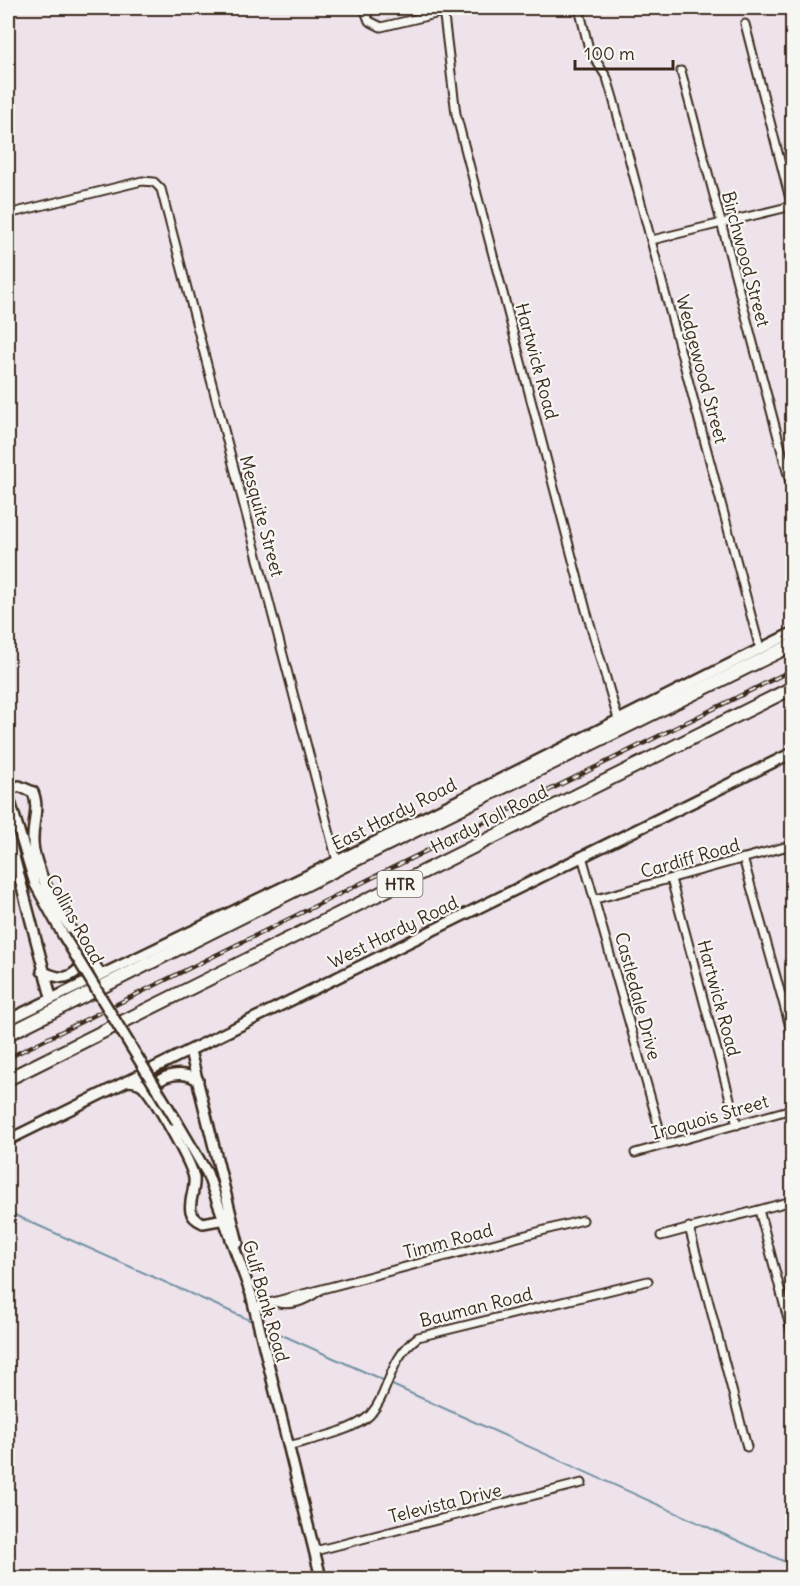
<svg xmlns="http://www.w3.org/2000/svg" width="800" height="1586" viewBox="0 0 800 1586" font-family="Delius,sans-serif">
<style>
.lines{fill:none;stroke-linecap:round;stroke-linejoin:round}
.stream{stroke:#7394a3;stroke-width:2}
.street-casing{stroke:#3b2a1e;stroke-width:11}
.secondary-casing{stroke:#3b2a1e;stroke-width:14}
.highway-casing{stroke:#3b2a1e;stroke-width:16}
.street{stroke:#f6f6f2;stroke-width:7}
.secondary{stroke:#f6f6f2;stroke-width:9}
.highway{stroke:#f6f6f2;stroke-width:12}
.rail-casing{stroke:#3b2a1e;stroke-width:4.5}
.rail{stroke:#f6f6f2;stroke-width:2;stroke-dasharray:7;stroke-linecap:butt}
.secondary-bridge-casing{stroke:#3b2a1e;stroke-width:14;stroke-linecap:butt}
.secondary-bridge{stroke:#f6f6f2;stroke-width:9}
.labels{text-anchor:middle;dominant-baseline:central;stroke-width:4.5;stroke-linejoin:round;paint-order:stroke}
.shield{fill:#f6f6f2;stroke:#73675e;stroke-width:1.5}
.shield-label{font-size:16px;font-weight:bold;fill:#3b2a1e}
.street-label{font-size:18px;fill:#3b2a1e;stroke:#f6f6f2}
</style>
<rect width="100%" height="100%" fill="#eee2eb"/>
<filter id="ink" filterUnits="userSpaceOnUse"><feTurbulence type="fractalNoise" baseFrequency=".0167" numOctaves="2"/><feDisplacementMap in="SourceGraphic" scale="12" xChannelSelector="R" yChannelSelector="G"/><feConvolveMatrix kernelMatrix="1 2 1 2 8 2 1 2 1" color-interpolation-filters="sRGB"/></filter>
<g filter="url(#ink)">
<g class="lines">
<path class="stream" d="M8 1212 254 1322
M262 1326 385 1381
M390 1384 792 1565"/>
<g class="street-casing">
<path id="street" d="M364 8 369 21 381 27 444 12
M443 8 456 114 586 610 618 719
M579 8 589 49 607 78 613 98 760 649
M745 24 792 207
M681 71 792 490
M8 214 142 181 154 182 161 189 337 861
M652 240 792 206
M582 856 664 1145
M743 858 792 1034
M671 879 737 1125
M596 899 792 845
M635 1153 792 1109
M759 1210 792 1334
M689 1227 747 1447
M661 1236 792 1201
M274 1302C291 1307 305 1301 319 1291
M254 1307 583 1220
M288 1446C310 1440 354 1431 370 1415 391 1391 387 1360 418 1337L648 1281
M315 1551 582 1483"/>
</g>
<g class="secondary-casing">
<path id="secondary" d="M8 790 19 786 33 792C41 811 29 830 34 851 42 891 77 938 100 973
M8 795 35 884 63 935
M8 834 51 997
M42 971C62 981 72 980 85 961
M8 1020 337 861 792 633
M190 1051 238 1243
M127 1081C132 1081 137 1082 141 1084 152 1092 192 1164 194 1178 196 1195 180 1214 203 1223L230 1218
M150 1090C161 1074 182 1070 198 1080
M177 1122 207 1173 251 1294 321 1578
M8 1140 792 753"/>
</g>
<g class="highway-casing">
<path id="highway" d="M8 1034 353 861 792 645
M8 1079 792 688"/>
</g>
<use href="#street" class="street"/>
<use href="#secondary" class="secondary"/>
<use href="#highway" class="highway"/>
<g class="rail-casing">
<path id="rail" d="M8 1058 792 670"/>
</g>
<use href="#rail" class="rail"/>
<g class="secondary-bridge-casing">
<path id="secondary-bridge" d="M63 935 177 1122"/>
</g>
<use href="#secondary-bridge" class="secondary-bridge"/>
</g>
</g>
<g class="labels">
<rect class="shield" x="377.5" y="871" width="45" height="26" rx="4.5"/>
<g class="shield-label">
<text x="400" y="884">HTR</text>
</g>
<g class="street-label">
<text transform="translate(746 259) rotate(75)">Birchwood Street</text>
<text transform="translate(537 361) rotate(75)">Hartwick Road</text>
<text transform="translate(702 369) rotate(75)">Wedgewood Street</text>
<text transform="translate(262 516) rotate(75)">Mesquite Street</text>
<text transform="translate(394 814) rotate(-27)">East Hardy Road</text>
<text transform="translate(489 819) rotate(-27)">Hardy Toll Road</text>
<text transform="translate(690 858) rotate(-16)">Cardiff Road</text>
<text transform="translate(75 919) rotate(61)">Collins Road</text>
<text transform="translate(393 932) rotate(-26)">West Hardy Road</text>
<text transform="translate(638 996) rotate(75)">Castledale Drive</text>
<text transform="translate(719 998) rotate(75)">Hartwick Road</text>
<text transform="translate(710 1117) rotate(-16)">Iroquois Street</text>
<text transform="translate(448 1241) rotate(-15)">Timm Road</text>
<text transform="translate(266 1301) rotate(74)">Gulf Bank Road</text>
<text transform="translate(476 1307) rotate(-14)">Bauman Road</text>
<text transform="translate(445 1503) rotate(-14)">Televista Drive</text>
</g>
</g>
<rect width="800" height="1586" fill="none" stroke="#f6f6f2" stroke-width="30"/>
<rect x="15" y="15" width="770" height="1556" fill="none" stroke="#3b2a1e" stroke-width="2" filter="url(#ink)"/>
<path d="M575 60v9h98v-9" fill="none" stroke="#3b2a1e" stroke-width="3"/>
<text x="584" y="60" font-size="18" fill="#3b2a1e" stroke="#f6f6f2" stroke-width="4.5" paint-order="stroke">100 m</text>
</svg>
